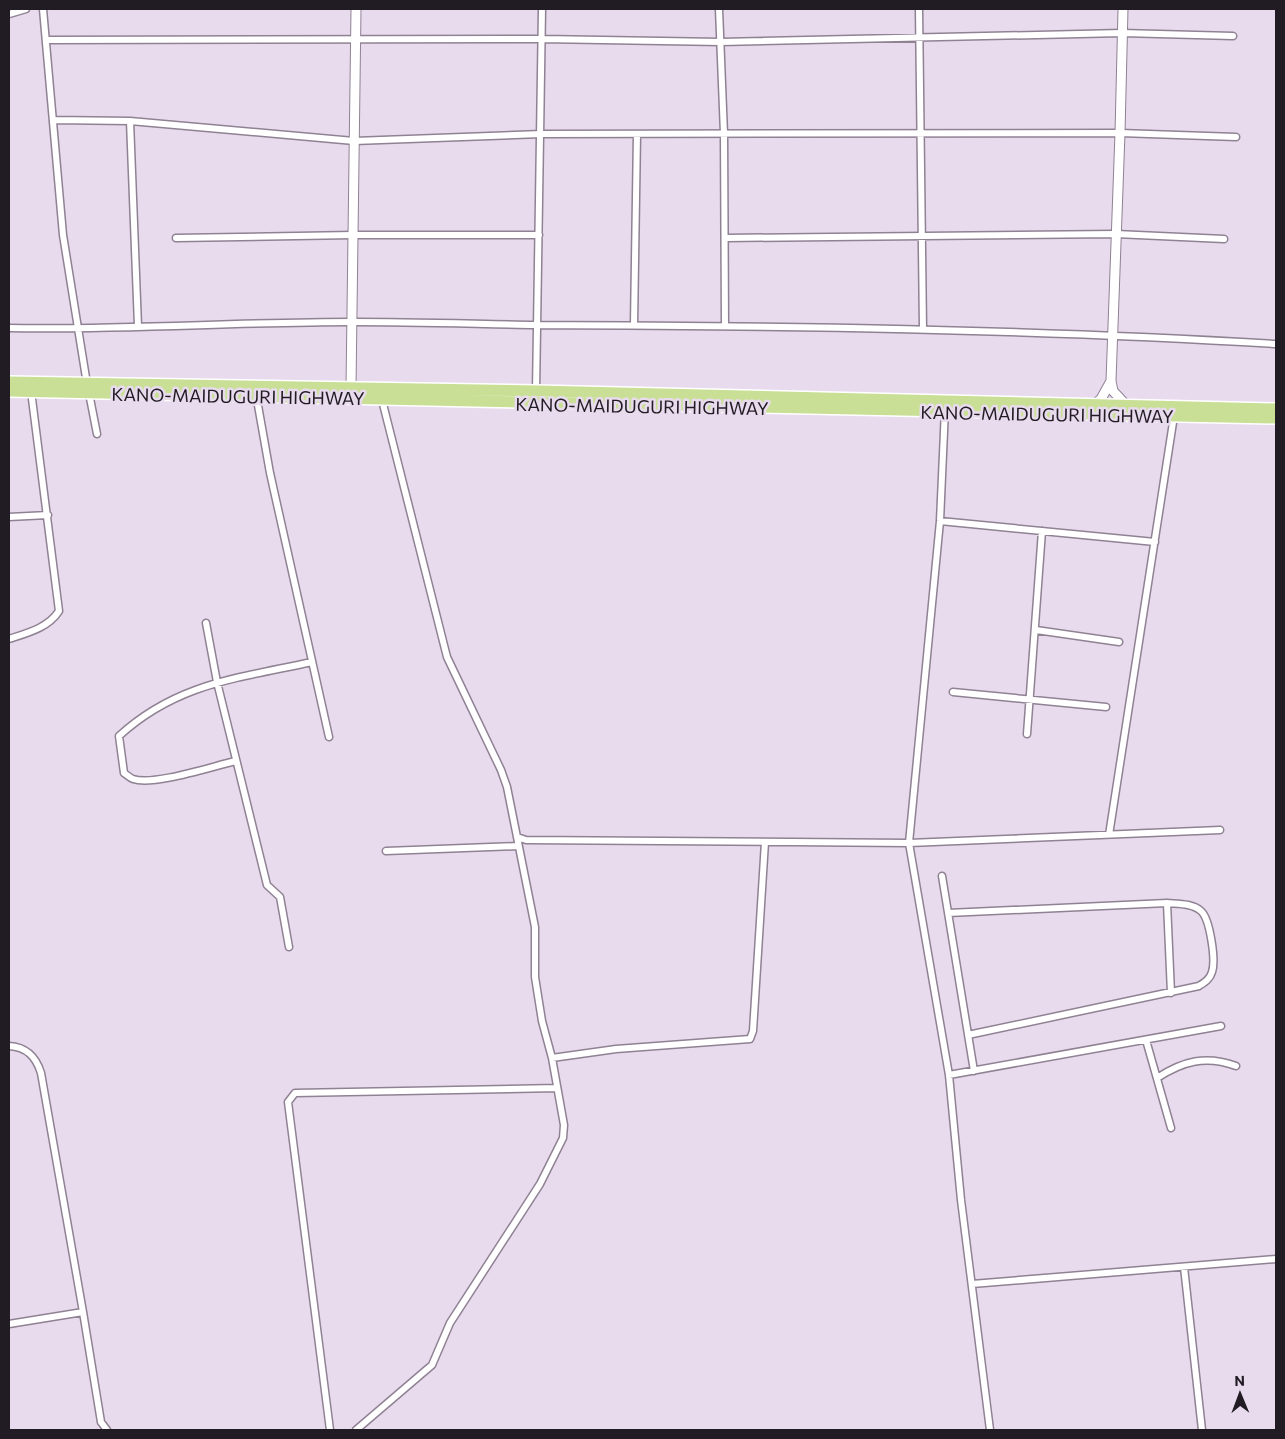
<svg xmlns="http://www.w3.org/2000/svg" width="1285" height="1439" viewBox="0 0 1285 1439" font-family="Commissioner,sans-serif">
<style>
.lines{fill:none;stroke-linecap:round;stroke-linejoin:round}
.street-casing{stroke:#8f8293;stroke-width:9}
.secondary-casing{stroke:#8f8293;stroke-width:11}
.highway-casing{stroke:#fff;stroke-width:14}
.street{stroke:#fff;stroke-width:6}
.secondary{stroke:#fff;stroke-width:9}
.highway{stroke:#c8df95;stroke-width:11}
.labels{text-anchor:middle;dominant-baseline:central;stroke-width:5;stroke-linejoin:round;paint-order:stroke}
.street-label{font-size:18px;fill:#211c23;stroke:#e9dbee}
</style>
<rect width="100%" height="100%" fill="#e9dbee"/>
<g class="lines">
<g class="street-casing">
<path id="street" d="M43 9 63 235 87 384
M719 9 724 134 725 325
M919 9 923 329
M9 14 26 9
M47 40 542 39 721 42 1122 33 1233 36
M54 120 130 121 354 141 541 134 1120 133 1236 137
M130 121 138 326
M176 238 353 235H539
M726 238 1116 234 1224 239
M634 324 637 134
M9 328C123 330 238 322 353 322 414 322 476 324 537 325 784 326 1030 329 1276 344
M536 392 542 9
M89 393 97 434
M256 394 270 473 329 737
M382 400 447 657 501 770 507 787 517 837 526 840 909 843 1220 830
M945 409 940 521 909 843 949 1075 961 1200 990 1430
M9 517 48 515
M940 521 1155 542
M206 623 217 682 267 885 280 897 289 947
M1036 630 1119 642
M9 639C27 633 48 628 59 611L31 391
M953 692 1106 707
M1027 734 1042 531
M236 761C213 766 154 786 133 779 130 778 127 775 124 773L119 736C177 683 239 678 312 662
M1109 835 1174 416
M386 851 518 846
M942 876 974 1071
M1167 903 1171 993
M948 913 1167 903C1178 904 1192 903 1201 911 1210 919 1216 960 1212 972 1210 979 1205 982 1199 986L968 1035
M1146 1040 1171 1128
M9 1046C27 1047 36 1057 41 1073L83 1312
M552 1058 616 1049 750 1039 753 1031 765 842
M949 1075 1221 1026
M1157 1078C1183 1061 1206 1055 1236 1066
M1184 1267 1202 1430
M972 1284 1276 1259
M9 1324 83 1312 101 1422 107 1430
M330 1430 288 1102 295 1093 557 1088
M356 1430 432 1365 450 1323 540 1184 563 1138 564 1125 552 1058 542 1021 535 977V927L517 837"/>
</g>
<g class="secondary-casing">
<path id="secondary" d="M1123 9 1120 133 1111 381 1113 391 1127 406
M351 387 356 9
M1094 405 1101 399 1111 381"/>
</g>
<g class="highway-casing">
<path id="highway" d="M9 382 537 391 1276 409
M9 391 1276 418"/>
</g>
<use href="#street" class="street"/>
<use href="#secondary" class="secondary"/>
<use href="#highway" class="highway"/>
</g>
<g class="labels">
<g class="street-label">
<text transform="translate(238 396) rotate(1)">KANO-MAIDUGURI HIGHWAY</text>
<text transform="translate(642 406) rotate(1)">KANO-MAIDUGURI HIGHWAY</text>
<text transform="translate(1047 414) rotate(1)">KANO-MAIDUGURI HIGHWAY</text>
</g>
</g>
<rect width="1285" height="1439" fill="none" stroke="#211c23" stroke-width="20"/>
<g transform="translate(1240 1394) rotate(359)" stroke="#e9dbee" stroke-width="4" paint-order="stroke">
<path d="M0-4L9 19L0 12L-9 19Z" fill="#211c23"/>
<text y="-8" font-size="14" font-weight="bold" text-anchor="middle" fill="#211c23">N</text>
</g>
</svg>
